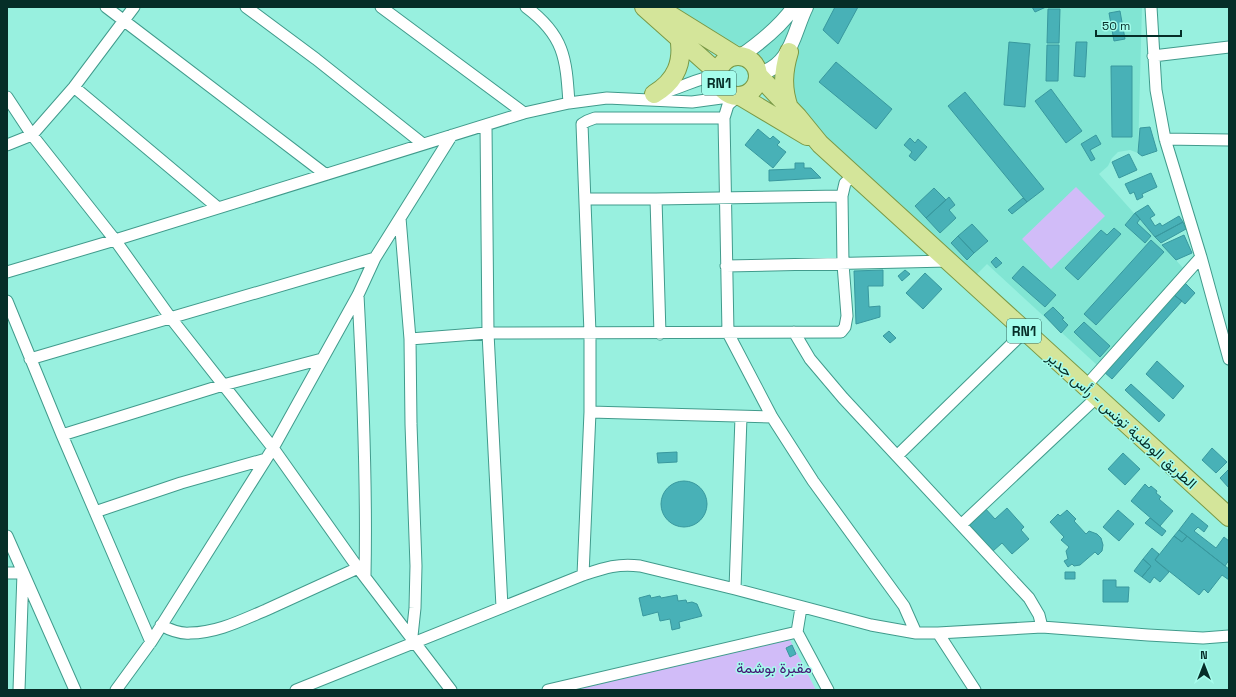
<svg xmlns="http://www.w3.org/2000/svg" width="1236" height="697" viewBox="0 0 1236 697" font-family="'Space Grotesk',Vazirmatn,sans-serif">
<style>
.built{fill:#81e5d3}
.green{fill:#d1bcf8}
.building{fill:#48b1b7;stroke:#38989e}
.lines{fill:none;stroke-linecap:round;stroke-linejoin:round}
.minor-casing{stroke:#419b8c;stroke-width:13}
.tertiary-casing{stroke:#419b8c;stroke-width:16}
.primary-casing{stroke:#799946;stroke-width:20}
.minor{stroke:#fff;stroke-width:11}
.tertiary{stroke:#fff;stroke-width:14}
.primary{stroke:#d4e59a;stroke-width:18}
.labels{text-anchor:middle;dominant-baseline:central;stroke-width:3;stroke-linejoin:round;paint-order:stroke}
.shield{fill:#a5fdec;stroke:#366c63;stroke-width:1}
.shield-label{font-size:14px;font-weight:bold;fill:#062e28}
.street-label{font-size:15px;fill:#062e28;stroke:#a5fdec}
.park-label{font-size:15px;fill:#451675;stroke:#a5fdec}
</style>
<rect width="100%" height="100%" fill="#98f0df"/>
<path class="built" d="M663 7H1142L1138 153 1130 150 1118 152 1112 158 1108 166 1099 174 1183 268 1097 365 987 264 973 278 781 96 762 64 746 49Z"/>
<path class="green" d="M1076 187 1105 216 1051 269 1022 239Z
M790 640 816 690H561Z"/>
<path class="building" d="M835 7H858L838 44 823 30Z
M1032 7H1046L1035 12Z
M1048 9H1060L1059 43H1047Z
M1120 11 1125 39 1114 41 1109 13Z
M1009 42 1030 44 1025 107 1004 105Z
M1076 42H1087L1085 77 1074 76Z
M1047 45H1059L1058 81H1046Z
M836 62 892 109 876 129 819 82Z
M1111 66H1132V137H1112Z
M1051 89 1082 131 1066 143 1035 101Z
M965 92 1044 189 1027 202 948 106Z
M1150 127 1157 151 1142 156 1138 153 1140 128Z
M758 129 770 139 773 136 780 142 777 145 786 152 773 168 745 145Z
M1096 135 1101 144 1090 150 1095 159 1091 161 1081 144Z
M910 138 915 143 918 139 927 147 915 161 909 156 912 152 904 145Z
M1129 154 1137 170 1119 178 1112 162Z
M795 163H804V168H811L821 178 769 181V170L795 169Z
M1151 173 1157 187 1142 194 1143 197 1137 200 1134 192 1130 194 1125 184Z
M934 188 946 200 926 218 915 206Z
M949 197 955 205 949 210 956 218 940 233 926 218Z
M1023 198 1027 202 1012 214 1008 210Z
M1148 205 1155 215 1150 218 1155 226 1160 223 1162 226 1179 216 1183 222 1155 237 1135 213Z
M1135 213 1140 219 1137 223 1151 236 1145 243 1125 225Z
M1183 222 1186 229 1161 243 1155 237Z
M972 224 988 241 974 253 958 236Z
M1114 228 1121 234 1078 280 1065 268 1101 230 1107 235Z
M1184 235 1192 253 1176 260 1162 245Z
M958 236 974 253 967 260 951 243Z
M1151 240 1164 252 1096 325 1084 314Z
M996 257 1002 263 996 268 991 262Z
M1023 266 1056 295 1045 307 1012 278Z
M883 270V286H868L869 307 880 306V317L856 324 854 271Z
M905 270 910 274 902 281 898 276Z
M925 273 942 289 923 309 906 293Z
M1184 282 1195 293 1185 304 1173 294Z
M1173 294 1182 301 1112 379 1103 371Z
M1053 307 1064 318 1062 319 1068 325 1061 333 1044 315Z
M1084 322 1110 346 1100 357 1074 332Z
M889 331 896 338 890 343 883 336Z
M1157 361 1184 386 1173 399 1146 374Z
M1131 384 1165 415 1159 422 1125 390Z
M1212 448 1227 462 1216 473 1202 460Z
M677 452V462L658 463 657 453Z
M1123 453 1140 469 1125 485 1108 469Z
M1229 469V488L1220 478Z
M661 504a23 23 0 1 1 46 0a23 23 0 1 1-46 0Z
M1145 484 1149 488 1151 486 1157 491 1156 493 1161 497 1159 499 1173 511 1160 526 1131 501Z
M984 507 995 519 1007 508 1024 527 1021 530 1029 539 1012 554 1002 543 993 551 967 522Z
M1067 510 1076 519 1074 521 1086 534 1089 531 1097 534 1101 538 1103 545 1102 551 1098 555 1095 552 1080 565 1074 566 1072 564 1068 567 1064 561 1068 559 1066 551 1069 547 1061 540 1064 537 1050 522 1058 514 1060 516Z
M1118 510 1134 524 1119 541 1103 527Z
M1192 513 1208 526 1204 532 1198 527 1194 531 1216 548 1224 537 1229 541V560L1225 566 1179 530Z
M1150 518 1166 531 1162 536 1145 523Z
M1179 530 1187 536 1182 542 1174 536Z
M1174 536 1182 542 1187 536 1229 569V580L1222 575 1208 593 1204 589 1199 595 1155 560Z
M1152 548 1159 554 1155 560 1169 572 1160 582 1154 577 1150 583 1142 577 1151 566 1143 559Z
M1143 559 1151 566 1142 577 1134 571Z
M1065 572H1075V579H1065Z
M1103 580H1116V587H1129L1128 602H1103Z
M650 595 651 598 660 596 661 598 677 595 678 601 686 600 687 603 692 602 697 604 702 616 679 622 680 628 672 630 670 619 660 621 658 612 643 616 639 598Z
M792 645 796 654 790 657 786 648Z"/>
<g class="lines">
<g class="minor-casing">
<path id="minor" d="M106 7 325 174
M246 7 316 59 423 144
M381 7 524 113
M526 7C565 36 566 59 569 103
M1151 7 1156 90 1165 139 1201 257 1229 359
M1153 56 1229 47
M74 87 217 207
M660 93C681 89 697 77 718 76
M738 96 728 105 724 118 728 333 772 417 813 481 904 606 916 633
M7 97 32 135 115 240 170 317 273 448 358 568 451 690
M486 125 488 333 502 607
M1165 139 1229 140
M7 145 32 135 74 87 134 7
M586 199H656L842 196
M656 199 660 334
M400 218 410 339 411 424 416 566 415 608 412 636
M726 266 948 261
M7 272 115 240 524 113 569 103 607 98 692 102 736 96
M358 295C363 389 367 482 365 575
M7 301 62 435 151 642
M794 332 810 359 843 398 1029 598 1039 615 1042 627
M410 339 488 333 841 332 845 327 847 316 843 264 842 196 845 183 854 175
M30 359 375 258
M1085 387 1201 257
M590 412 772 417
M62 435 223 385 322 359
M898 455 1024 332
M95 512 181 483 266 459
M962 524 1096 398
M7 536 75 690
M7 573H23L19 690
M583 575 590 412V333L582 124 587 121 595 118H724
M735 589 741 417
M801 608 797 632 828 690
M161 625C170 630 180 634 190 633 217 633 242 620 266 610 297 596 328 582 358 568
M938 633 975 690
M116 690 151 642 273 448 358 295 375 258 452 135
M296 690 583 575C604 568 618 563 640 566L735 589 871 625 916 633H938L1042 627 1148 635 1203 638 1229 636
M548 690 797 632"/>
</g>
<g class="tertiary-casing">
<path id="tertiary" d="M741 56C761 42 780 27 794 7
M758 74C792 66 793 33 806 7"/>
</g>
<g class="primary-casing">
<path id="primary" d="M644 7 718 73
M662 10 736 56
M718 76a20 20 0 1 1 40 0a20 20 0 1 1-40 0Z
M758 75 798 117 820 144 1229 517
M654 94C676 81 684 62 679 36
M740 96 807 136
M789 108C782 88 783 72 789 52"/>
</g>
<use href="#minor" class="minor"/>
<use href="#tertiary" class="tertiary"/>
<use href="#primary" class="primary"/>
</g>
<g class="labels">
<g class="shield">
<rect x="702" y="71" width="34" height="24" rx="3"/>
<rect x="1007" y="319" width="34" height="24" rx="3"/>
</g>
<g class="shield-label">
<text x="719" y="83">RN1</text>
<text x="1024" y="331">RN1</text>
</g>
<g class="street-label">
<text transform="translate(1122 420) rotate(42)">الطريق الوطنية تونس - رأس جدير</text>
</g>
<g class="park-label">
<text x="774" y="667">مقبرة بوشمة</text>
</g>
</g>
<rect width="1236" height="697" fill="none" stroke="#062e28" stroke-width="16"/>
<g transform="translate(1204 665)" stroke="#a5fdec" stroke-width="3" paint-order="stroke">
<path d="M0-3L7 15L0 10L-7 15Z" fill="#062e28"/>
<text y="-6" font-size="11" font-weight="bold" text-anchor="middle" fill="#062e28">N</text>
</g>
<path d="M1096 30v6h85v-6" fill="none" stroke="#062e28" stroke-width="2"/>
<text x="1102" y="30" font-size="12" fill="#062e28" stroke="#a5fdec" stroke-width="3" paint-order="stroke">50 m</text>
</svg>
